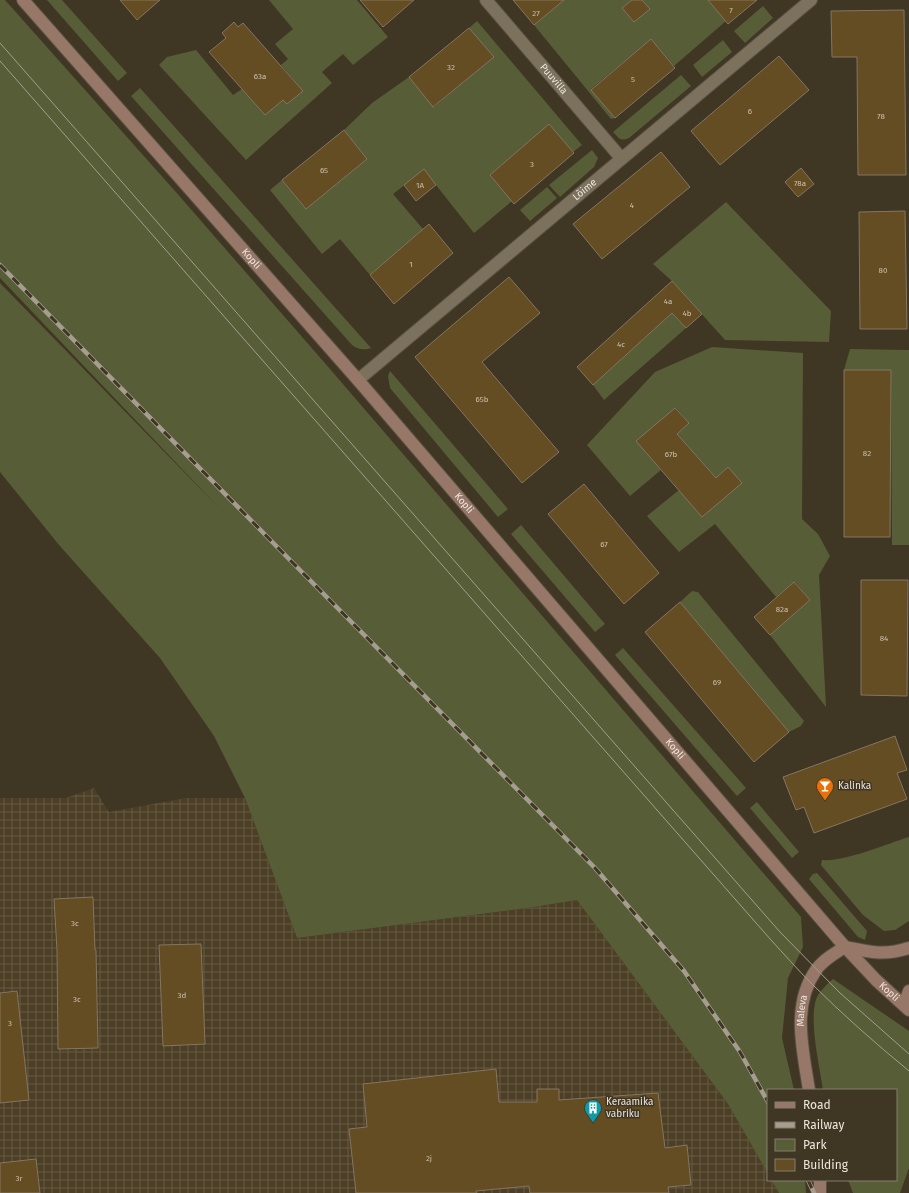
<svg xmlns="http://www.w3.org/2000/svg" width="909" height="1193" viewBox="0 0 909 1193" font-family="'Fira Sans',sans-serif">
<style>
.industrial{fill:url(#industrial-grid)}
.green{fill:#575d36}
.building{fill:#644c23;stroke:#837663}
.lines{fill:none;stroke-linecap:round;stroke-linejoin:round}
.street-casing{stroke:#595142;stroke-width:14}
.secondary-casing{stroke:#595142;stroke-width:14}
.street{stroke:#7b715d;stroke-width:12}
.secondary{stroke:#967768;stroke-width:12}
.tram{stroke:#a59d8f;stroke-width:1}
.rail-casing{stroke:#a59d8f;stroke-width:4.5}
.rail{stroke:#403624;stroke-width:3;stroke-dasharray:9;stroke-linecap:butt}
.labels{text-anchor:middle;dominant-baseline:central;stroke-width:3;stroke-linejoin:round;paint-order:stroke}
.number-label{font-size:8px;fill:#cac0ad}
.street-label{font-size:10px;fill:#ece6db;stroke:#403624}
.poi-label{font-size:10px;fill:#ece6db;stroke:#403624;text-anchor:start}
</style>
<defs>
<pattern id="industrial-grid" width="8" height="8" patternUnits="userSpaceOnUse"><rect width="8" height="8" fill="#4c3f26"/><path d="M0 4h8M4 0v8" fill="none" stroke="#665b45"/></pattern>
</defs>
<rect width="100%" height="100%" fill="#403624"/>
<path class="industrial" d="M94 788 109 812 186 798H245L297 938 528 908 577 900 728 1104 768 1174V1180H771L779 1193H0V798H66Z"/>
<path class="green" d="M0 0H5L175 191 330 369 801 917 803 947 788 978 782 1038 794 1090H768V1174L728 1104 577 900 528 908 297 938 245 798 214 736 160 658 59 545 0 472V283L222 511 0 278Z
M47 0H62L127 73 118 81Z
M269 0H357L388 37 353 65 343 54 322 72 332 83 246 160 159 65 167 57 196 50 233 95 242 89 265 115 283 100 287 104 299 94V86L281 65 288 59 275 44 293 29Z
M564 0H632L622 8 634 22 649 9 642 0H708L726 21 674 66 651 39 591 89 615 118 611 119 534 25Z
M763 6 773 18 745 43 734 31Z
M477 21 582 145 573 152 549 125 490 175 512 201 474 233 424 170 393 194 423 229 370 275 340 239 322 254 270 190 282 180 306 209 367 159 344 130 372 103 409 77 434 107 493 57 469 28Z
M723 40 732 52 702 77 693 65Z
M681 75 691 86 629 138C620 142 619 138 613 132Z
M140 88 371 348H372C363 350 359 350 352 345L131 96Z
M592 150 598 158 594 167 560 197 549 185Z
M547 187 557 198 530 221 520 210Z
M726 202 831 311 829 342 725 340 672 281 653 264Z
M672 313 686 328 604 400 593 385Z
M712 347 803 353 802 519 818 534 830 556 819 575 826 707 770 635 810 600 795 582 776 597 715 524 679 552 647 516 679 490 702 517 741 483 728 467 716 478 677 434 689 423 676 408 637 441 661 470 630 496 587 445 655 372Z
M850 349 909 350V545H892L891 370H844Z
M390 371 508 509 498 517 390 388 388 376Z
M521 525 605 624 595 632 511 534Z
M692 591 698 592 804 721 801 726 789 732 680 602Z
M623 648 746 788 737 796 615 655Z
M757 802 799 852 792 858 750 808Z
M909 837V921L895 930 884 931 863 915 821 865 822 860C845 862 886 844 909 837Z
M817 873 867 931 865 940 858 937 809 879 813 874Z
M833 979 909 1031V1168L900 1193H853L848 1180H896V1090H823C820 1068 807 1014 818 995 822 989 827 984 833 979Z
M771 1180H805L806 1193H779Z"/>
<path class="building" d="M120 0H160L137 20Z
M360 0H414L383 27Z
M513 0H564L534 25Z
M632 0H642L650 9 634 22 622 8Z
M708 0H757L728 24Z
M904 10 906 175H858L857 57H832L831 11Z
M234 22 238 27 243 23 303 91 287 104 283 100 265 115 209 52 226 38 222 33Z
M469 28 494 57 433 107 409 77Z
M651 39 675 68 615 118 591 90Z
M779 56 809 90 720 165 691 131Z
M549 124 574 153 514 204 490 175Z
M344 130 367 159 306 209 282 180Z
M661 152 690 187 602 259 573 224Z
M801 168 814 184 798 197 785 182Z
M424 169 436 185 416 201 404 185Z
M905 211 907 329H860L859 212Z
M429 224 453 253 394 304 370 275Z
M509 277 540 313 482 362 559 452 522 483 415 357Z
M672 281 702 314 686 328 672 313 593 385 577 367Z
M844 370H891L890 537H844Z
M675 408 689 423 677 434 716 478 728 467 742 483 702 517 636 441Z
M584 484 659 573 624 604 548 514Z
M861 580H908L907 696 861 695Z
M794 582 810 600 770 635 754 617Z
M680 602 789 732 754 762 645 632Z
M895 736 907 770 897 773 907 799 814 833 804 807 796 810 783 777Z
M93 897 95 950H96L98 1048 58 1049 57 950 54 899Z
M201 944 205 1044 163 1046 159 945Z
M17 991 29 1100 0 1103V993Z
M496 1069 499 1102H537V1089H559V1100L658 1093 665 1148 687 1145 691 1185 668 1187 669 1193H530L529 1186 476 1191 477 1193H356L349 1129 367 1127 363 1084Z
M36 1159 40 1193H0V1163Z"/>
<g class="lines">
<g class="street-casing">
<g id="street">
<path id="s1" d="M486 0 621 158"/>
<path id="s2" d="M358 380 811 0"/>
</g>
</g>
<g class="secondary-casing">
<g id="secondary">
<path id="s3" d="M23 0 358 380 845 947 876 980 909 1010"/>
<path d="M845 947C869 952 885 956 909 948"/>
<path d="M904 1005 909 991"/>
<path id="s4" d="M809 1090C803 1050 791 1006 816 970 823 960 835 953 845 947"/>
<path d="M820 1180V1193"/>
</g>
</g>
<use href="#street" class="street"/>
<use href="#secondary" class="secondary"/>
<path class="tram" d="M0 43 780 932 840 993 909 1054
M0 61 771 940C784 954 797 969 811 983 842 1014 875 1043 909 1071"/>
<g class="rail-casing">
<path id="rail" d="M0 265 290 560 595 868 684 971 740 1052 768 1102
M808 1180 814 1193"/>
</g>
<use href="#rail" class="rail"/>
</g>
<defs>
<g id="bar-pin" transform="scale(0.9)"><path d="M0 17L-7.5 6A9.5 9.5 0 1 1 7.5 6Z" fill="#e8710a" stroke="#403624"/><path d="M-6-5H6L.8 .8V4.5H3.5V6h-7V4.5H-.8V.8Z" fill="#fff"/></g>
<g id="building-pin" transform="scale(0.9)"><path d="M0 17L-7.5 6A9.5 9.5 0 1 1 7.5 6Z" fill="#0f9aa8" stroke="#403624"/><path d="M-4-6H4V6H1V3H-1V6H-4ZM-2.5-4.3h1.7v1.8h-1.7ZM.8-4.3h1.7v1.8H.8ZM-2.5-1h1.7V.8h-1.7ZM.8-1h1.7V.8H.8Z" fill="#fff"/></g>
</defs>
<g fill-rule="evenodd">
<use href="#bar-pin" x="825" y="786"/>
<use href="#building-pin" x="593" y="1108"/>
</g>
<g class="labels">
<g class="number-label">
<text x="731" y="10">7</text>
<text x="536" y="13">27</text>
<text x="451" y="67">32</text>
<text x="260" y="76">63a</text>
<text x="633" y="79">5</text>
<text x="750" y="111">6</text>
<text x="881" y="116">78</text>
<text x="532" y="164">3</text>
<text x="324" y="170">65</text>
<text x="800" y="183">78a</text>
<text x="420" y="185">1A</text>
<text x="632" y="205">4</text>
<text x="411" y="264">1</text>
<text x="883" y="270">80</text>
<text x="668" y="301">4a</text>
<text x="687" y="313">4b</text>
<text x="621" y="344">4c</text>
<text x="482" y="399">65b</text>
<text x="867" y="453">82</text>
<text x="671" y="454">67b</text>
<text x="604" y="544">67</text>
<text x="782" y="609">82a</text>
<text x="884" y="638">84</text>
<text x="717" y="682">69</text>
<text x="75" y="923">3c</text>
<text x="182" y="995">3d</text>
<text x="77" y="999">3c</text>
<text x="10" y="1023">3</text>
<text x="429" y="1158">2j</text>
<text x="19" y="1178">3r</text>
</g>
<g class="street-label">
<text stroke="none"><textPath href="#s1" startOffset="104">Puuvilla</textPath></text>
<text stroke="none"><textPath href="#s2" startOffset="296">Lõime</textPath></text>
<text stroke="none"><textPath href="#s3" startOffset="345">Kopli</textPath></text>
<text stroke="none"><textPath href="#s3" startOffset="669">Kopli</textPath></text>
<text stroke="none"><textPath href="#s3" startOffset="993">Kopli</textPath></text>
<text stroke="none"><textPath href="#s3" startOffset="1317">Kopli</textPath></text>
<text stroke="none"><textPath href="#s4" startOffset="80">Maleva</textPath></text>
</g>
<g class="poi-label">
<text x="838" y="786">Kalinka</text>
<text x="606" y="1102">Keraamika<tspan x="606" dy="12">vabriku</tspan></text>
</g>
</g>
<rect x="767" y="1089" width="130" height="92" fill="#403624" stroke="#857c6d"/>
<rect x="775" y="1102" width="20" height="6" fill="#967768" stroke="#857c6d"/>
<text x="803" y="1109" font-size="12" fill="#ece6db">Road</text>
<rect x="775" y="1122" width="20" height="6" fill="#a59d8f" stroke="#857c6d"/>
<text x="803" y="1129" font-size="12" fill="#ece6db">Railway</text>
<rect x="775" y="1139" width="20" height="12" fill="#575d36" stroke="#857c6d"/>
<text x="803" y="1149" font-size="12" fill="#ece6db">Park</text>
<rect x="775" y="1159" width="20" height="12" fill="#644c23" stroke="#857c6d"/>
<text x="803" y="1169" font-size="12" fill="#ece6db">Building</text>
</svg>
